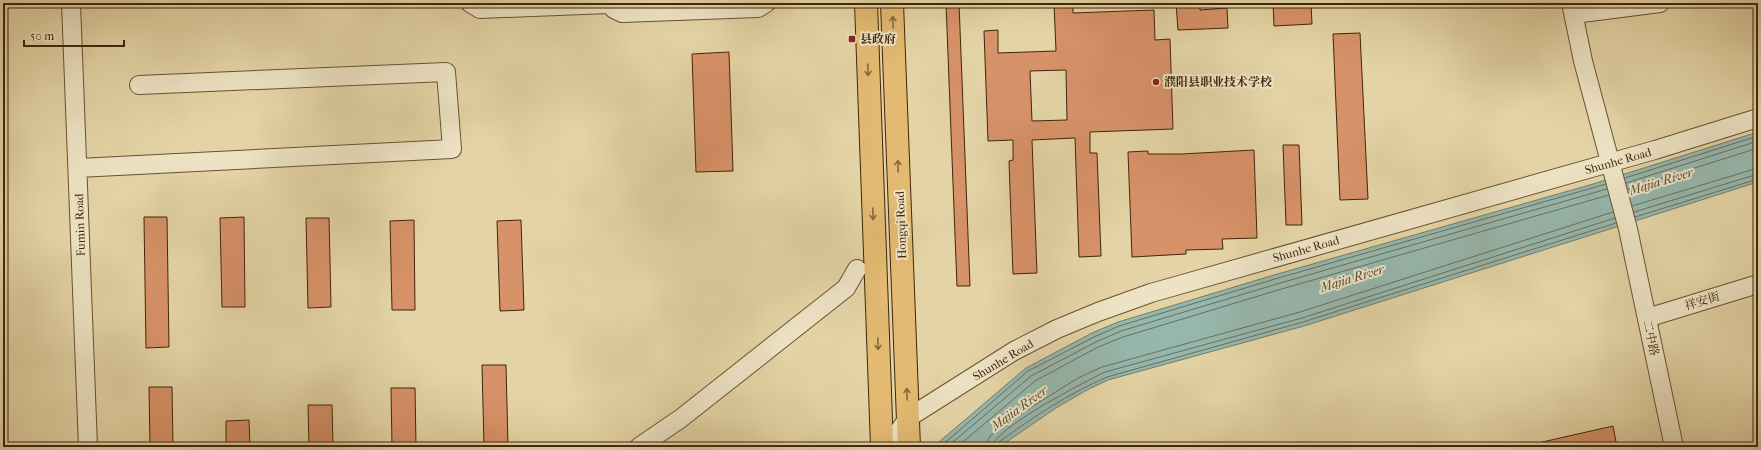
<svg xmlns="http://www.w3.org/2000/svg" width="1761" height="450" viewBox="0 0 1761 450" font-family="'IM FELL French Canon','Noto Serif SC',serif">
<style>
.water{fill:#96b7ad;stroke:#747d6d}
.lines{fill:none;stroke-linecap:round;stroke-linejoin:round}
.shore{stroke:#6b6e5c;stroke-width:1}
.building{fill:#d89269;stroke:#40250c;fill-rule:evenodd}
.minor-casing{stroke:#695132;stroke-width:20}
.major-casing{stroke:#40250c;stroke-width:24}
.minor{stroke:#ede3c4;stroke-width:18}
.major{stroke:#e2ba72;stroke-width:22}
.oneway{stroke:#89683a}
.poi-dot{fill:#8f2418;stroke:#ede3c4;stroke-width:1.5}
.labels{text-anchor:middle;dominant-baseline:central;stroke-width:4;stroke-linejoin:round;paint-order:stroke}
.poi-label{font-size:12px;font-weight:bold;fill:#40250c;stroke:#ede3c4;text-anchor:start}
.street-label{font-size:12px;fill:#40250c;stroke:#ede3c4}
.water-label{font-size:13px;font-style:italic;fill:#564a34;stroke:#ede3c4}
</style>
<rect width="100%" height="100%" fill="#e4d4a5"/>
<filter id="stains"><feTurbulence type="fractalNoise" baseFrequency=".005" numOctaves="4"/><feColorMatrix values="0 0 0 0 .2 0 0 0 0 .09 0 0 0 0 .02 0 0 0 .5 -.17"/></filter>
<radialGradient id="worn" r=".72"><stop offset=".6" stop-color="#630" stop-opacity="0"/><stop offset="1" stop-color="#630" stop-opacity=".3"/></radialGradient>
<path class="water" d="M1758 132V182L1304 326 1108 380 1085 391 1056 408 999 447H933L1026 368 1092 333 1118 322 1274 275 1593 184Z"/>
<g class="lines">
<path class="shore" d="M1625 178 1758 136
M1626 183 1758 141
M1628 189 1758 148
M1632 206 1758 168
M1634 212 1758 174
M1635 217 1758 179
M940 447 1028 371 1094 337 1119 326 1275 279 1606 184
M947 447 1031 376 1096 342 1121 331 1277 284 1607 189
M957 447 1035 381 1098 347 1123 337 1278 290 1609 195
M986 447 988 440 991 435 1014 418 1078 378 1102 367 1300 312 1613 212
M992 447C993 429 1086 381 1105 372L1302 318 1615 218
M997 447 999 442C1033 417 1068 394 1107 377L1303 322 1616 223"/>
</g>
<path class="building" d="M946 3H959L970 286H957Z
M1054 3H1073V13L1154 10 1155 40 1170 39 1173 129 1090 132V153H1097L1101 256 1079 257 1075 138 1032 140 1037 273 1013 274 1009 161 1013 160V140L988 141 984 31 998 30V53L1056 51ZM1066 70 1067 120 1032 121 1030 71Z
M1176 3H1200V10L1227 8 1228 28 1178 30Z
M1273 3H1311L1312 24 1274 26Z
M1360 33 1368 199 1340 200 1333 34Z
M729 52 733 171 696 172 692 54Z
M1283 145H1299L1302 225H1286Z
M1254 150 1257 238 1222 239 1223 249 1186 250V254L1132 257 1128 152 1148 151V154H1182Z
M144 217H167L169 347 146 348Z
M244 217 245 307H222L220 218Z
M306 218H329L331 307 308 308Z
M414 220 415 310H392L390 221Z
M521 220 524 310 500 311 497 221Z
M482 365H506L508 447H484Z
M149 387H172L173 447H150Z
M391 388H415L416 447H392Z
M308 405H332L333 447H309Z
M249 420 250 447H226V421Z
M1613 426 1617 447H1538V443Z"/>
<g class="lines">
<g class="minor-casing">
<path id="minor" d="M71 3 88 447
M470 3 480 9 609 4
M609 3 614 9 622 13 758 8 766 3
M1571 3 1583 61 1628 229 1674 447
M1574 14 1660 3
M78 168 452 149 446 72 139 85
M1647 318 1758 284
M639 447 680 419 846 288 857 269
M888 447 908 418 1014 351 1057 329 1098 312 1151 293 1655 150 1758 118"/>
</g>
<g class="major-casing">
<path id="major" d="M866 3 882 447
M892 3 909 447"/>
</g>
<use href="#minor" class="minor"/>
<use href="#major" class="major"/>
</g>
<defs><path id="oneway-shaft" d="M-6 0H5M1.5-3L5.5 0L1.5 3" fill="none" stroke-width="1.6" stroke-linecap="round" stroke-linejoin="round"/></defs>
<g class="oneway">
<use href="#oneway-shaft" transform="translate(893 22) rotate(-92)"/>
<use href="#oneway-shaft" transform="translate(868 70) rotate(88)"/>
<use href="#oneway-shaft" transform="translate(898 166) rotate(-92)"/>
<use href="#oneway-shaft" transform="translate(873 214) rotate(88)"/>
<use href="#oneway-shaft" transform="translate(878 344) rotate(88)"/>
<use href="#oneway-shaft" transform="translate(907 394) rotate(-92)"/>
</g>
<g class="poi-dot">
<rect x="848" y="35" width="8" height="8" rx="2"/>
<circle cx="1156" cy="82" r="4"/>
</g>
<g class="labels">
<g class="poi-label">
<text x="860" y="39">县政府</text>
<text x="1164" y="82">濮阳县职业技术学校</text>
</g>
<g class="street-label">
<text transform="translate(1618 161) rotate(-16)">Shunhe Road</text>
<text transform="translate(80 225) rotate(-92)">Fumin Road</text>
<text transform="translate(901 225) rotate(-92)">Hongqi Road</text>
<text transform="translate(1306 249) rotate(-16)">Shunhe Road</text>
<text transform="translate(1702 301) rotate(-17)">祥安街</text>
<text transform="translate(1651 338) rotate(78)">二中路</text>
<text transform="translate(1003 360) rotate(-31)">Shunhe Road</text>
</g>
<g class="water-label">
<text transform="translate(1661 181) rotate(-17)">Majia River</text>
<text transform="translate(1352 278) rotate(-17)">Majia River</text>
<text transform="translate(1019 408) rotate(-36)">Majia River</text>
</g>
</g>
<rect width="1761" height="450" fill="none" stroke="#e4d4a5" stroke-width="16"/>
<rect x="4" y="4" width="1753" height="442" fill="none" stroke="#40250c" stroke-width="2"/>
<rect x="8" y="8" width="1745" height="434" fill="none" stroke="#40250c"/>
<path d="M24 40v6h100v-6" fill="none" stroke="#40250c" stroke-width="2"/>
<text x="30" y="40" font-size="12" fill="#40250c" stroke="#ede3c4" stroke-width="3" paint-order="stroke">50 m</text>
<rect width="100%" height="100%" filter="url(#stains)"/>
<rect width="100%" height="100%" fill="url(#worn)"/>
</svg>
